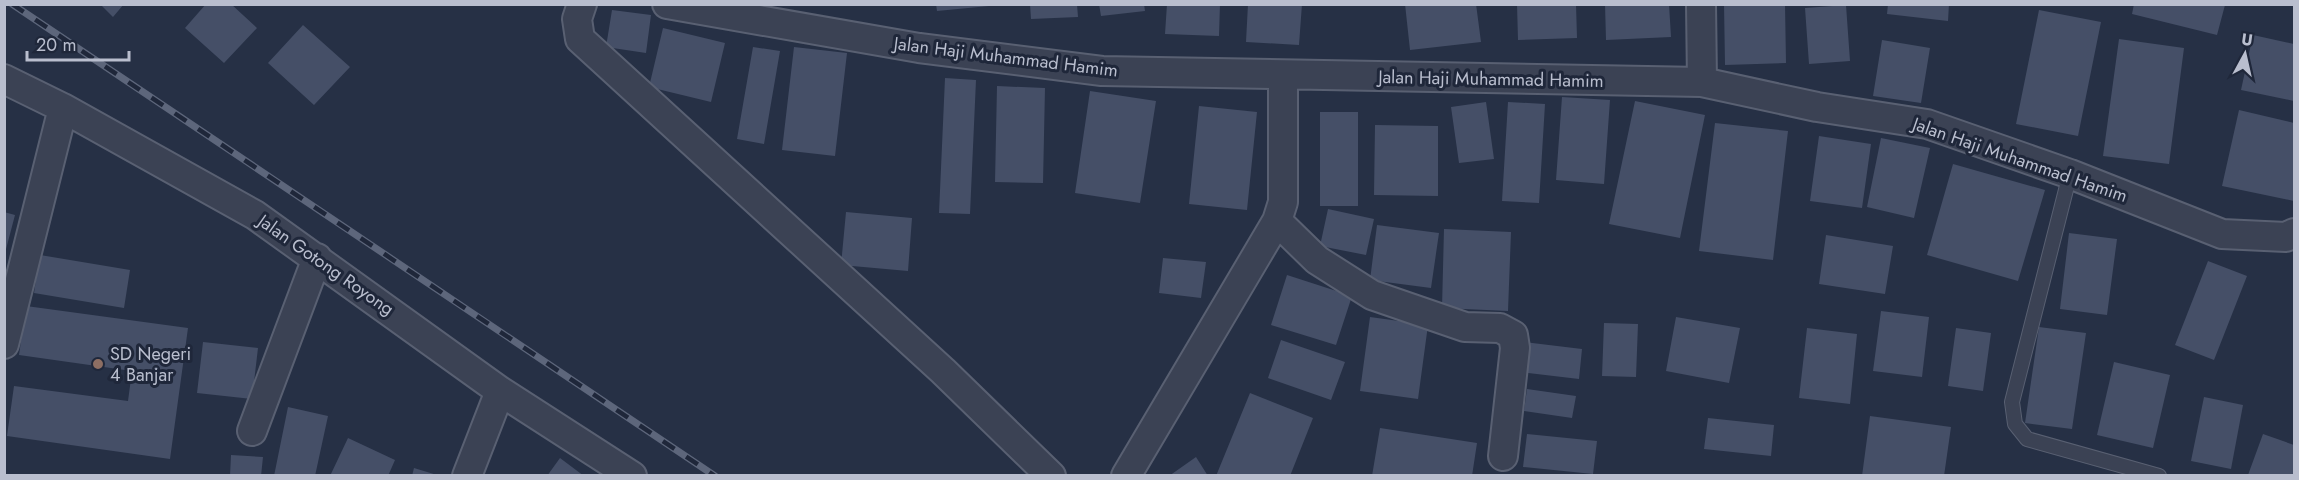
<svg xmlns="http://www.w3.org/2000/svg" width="2299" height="480" viewBox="0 0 2299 480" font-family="Jost,sans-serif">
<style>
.building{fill:#454f67}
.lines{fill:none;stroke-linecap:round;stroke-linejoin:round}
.service-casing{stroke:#596072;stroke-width:16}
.minor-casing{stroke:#596072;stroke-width:32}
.service{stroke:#3b4254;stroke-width:14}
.minor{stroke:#3b4254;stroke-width:28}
.rail-casing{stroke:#5d667b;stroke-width:7}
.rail{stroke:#1f273a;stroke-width:4.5;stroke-dasharray:14;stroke-linecap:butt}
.education-dot{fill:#8d6e63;stroke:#1f273a;stroke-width:2}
.labels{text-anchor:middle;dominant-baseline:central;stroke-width:6;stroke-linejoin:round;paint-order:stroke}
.street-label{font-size:18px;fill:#b9bece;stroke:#1f273a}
.poi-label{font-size:18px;fill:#b9bece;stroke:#1f273a;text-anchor:start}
</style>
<rect width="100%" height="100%" fill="#263045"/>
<path class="building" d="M100 4H124L113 17Z
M206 4H231L257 28 224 63 185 28Z
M936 4H989V6L937 11Z
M1030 4H1077L1078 17 1031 19Z
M1099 4H1144L1145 11 1101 16Z
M1167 4H1220L1219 36 1165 34Z
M1248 4H1302L1299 45 1246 42Z
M1405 4H1476L1481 42 1410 50Z
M1517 4H1576L1577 38 1518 40Z
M1605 4H1669L1671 37 1606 40Z
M1724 4H1785L1786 63 1725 65Z
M1888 4H1949L1948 21 1887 14Z
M2134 4H2224L2225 5 2217 35 2132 14Z
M1846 5 1850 61 1809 64 1805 8Z
M612 10 651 15 646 53 606 47Z
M2039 10 2101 22 2078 136 2016 124Z
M303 25 350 67 314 105 268 63Z
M663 28 725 43 711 102 649 87Z
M2253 35 2294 44V101L2241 90Z
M2119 39 2184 48 2169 164 2103 156Z
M1882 40 1930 48 1921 103 1873 96Z
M753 47 780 51 764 144 737 139Z
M794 47 847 53 835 156 782 150Z
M945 78 976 80 970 214 939 213Z
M997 86 1045 88 1043 183 995 182Z
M1090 91 1156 101 1140 203 1075 193Z
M1562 97 1610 100 1604 184 1556 180Z
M1635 101 1705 115 1680 238 1609 224Z
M1486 102 1494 159 1459 163 1451 107Z
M1508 102 1545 104 1539 203 1502 201Z
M1199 106 1257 112 1247 210 1189 204Z
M2239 110 2294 123V201L2222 186Z
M1320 112H1358V206H1320Z
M1715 123 1788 131 1773 260 1699 251Z
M1375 125 1438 126V196L1374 195Z
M1819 136 1871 144 1862 208 1810 201Z
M1881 138 1930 148 1914 218 1867 207Z
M1953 164 2045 190 2018 281 1927 255Z
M1328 209 1374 219 1366 255 1320 246Z
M4 212 15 215 5 253H4Z
M846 212 912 218 908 271 841 265Z
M1377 225 1439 233 1431 288 1370 280Z
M1444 229 1511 232 1508 311 1442 308Z
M2069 233 2117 239 2107 315 2060 309Z
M1826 235 1893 246 1885 294 1819 284Z
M40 255 130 270 124 308 34 293Z
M1163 258 1206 262 1201 298 1159 293Z
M2208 261 2247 276 2214 360 2175 345Z
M1287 275 1352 296 1336 345 1271 325Z
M26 306 188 328 170 459 7 436 14 386 128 401 132 371 19 355Z
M1881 311 1929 317 1922 377 1873 371Z
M1370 317 1428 325 1418 399 1360 391Z
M1676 317 1740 328 1729 383 1666 371Z
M1604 323 1638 324 1636 377 1602 376Z
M2039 327 2086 333 2072 429 2025 423Z
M1807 328 1857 334 1850 404 1799 398Z
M1956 328 1991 333 1983 391 1948 386Z
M1281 340 1345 362 1331 400 1268 378Z
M203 342 258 348 252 399 197 393Z
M1524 342 1582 349 1579 379 1520 372Z
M2114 362 2170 375 2153 448 2097 435Z
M1527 389 1576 396 1572 418 1524 411Z
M1250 393 1313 418 1290 476H1216Z
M2204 397 2243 405 2231 469 2191 461Z
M288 407 328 416 315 476H274Z
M1870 416 1951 427 1944 476H1862Z
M1708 418 1774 425 1771 456 1704 449Z
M1380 428 1477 443 1472 476H1372Z
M1527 434 1597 441 1593 474 1523 467Z
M2263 434 2294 445V476L2248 475Z
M348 438 395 460 388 476H330Z
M231 455 263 457 261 476H230Z
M1196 457 1208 476H1169Z
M560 458 584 476H547Z
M414 468 437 475V476H412Z"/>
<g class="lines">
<g class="service-casing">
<path id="service" d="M2070 174 2012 402 2015 424 2027 439 2159 476"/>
</g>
<g class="minor-casing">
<path id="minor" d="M582 4 577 19 580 39 943 371 1051 476
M667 4 919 48 1102 71 1702 82 1817 107 1927 124 2070 174 2222 234 2286 237 2294 233
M1701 4 1702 82
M4 79 63 108 255 215 500 391 632 476
M1277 221 1317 260 1372 295 1465 327 1500 328 1513 335 1515 348 1503 456
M4 344 63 108
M252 431 317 258
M467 476 500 391
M1126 476 1277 221 1283 202V76"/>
</g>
<use href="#service" class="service"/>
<use href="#minor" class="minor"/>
<g class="rail-casing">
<path id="rail" d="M12 4 715 476"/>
</g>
<use href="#rail" class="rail"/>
</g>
<circle class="education-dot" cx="98" cy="364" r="6"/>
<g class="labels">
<g class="street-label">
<text transform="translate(1006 57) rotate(7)">Jalan Haji Muhammad Hamim</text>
<text transform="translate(1491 79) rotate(1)">Jalan Haji Muhammad Hamim</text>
<text transform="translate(2020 160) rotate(19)">Jalan Haji Muhammad Hamim</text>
<text transform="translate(326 265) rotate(35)">Jalan Gotong Royong</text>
</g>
<g class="poi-label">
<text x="110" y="354">SD Negeri<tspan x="110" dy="21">4 Banjar</tspan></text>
</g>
</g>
<rect width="2299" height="480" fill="none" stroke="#b9bece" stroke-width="12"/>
<g transform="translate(2245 54) rotate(8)" stroke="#1f273a" stroke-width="4.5" paint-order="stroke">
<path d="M0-4.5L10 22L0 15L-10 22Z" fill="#b9bece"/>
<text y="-9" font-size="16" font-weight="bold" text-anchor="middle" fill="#b9bece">U</text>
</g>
<path d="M27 51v9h102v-9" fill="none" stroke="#b9bece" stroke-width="3"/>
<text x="36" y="51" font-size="18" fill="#b9bece" stroke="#1f273a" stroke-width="4.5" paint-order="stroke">20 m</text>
</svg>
